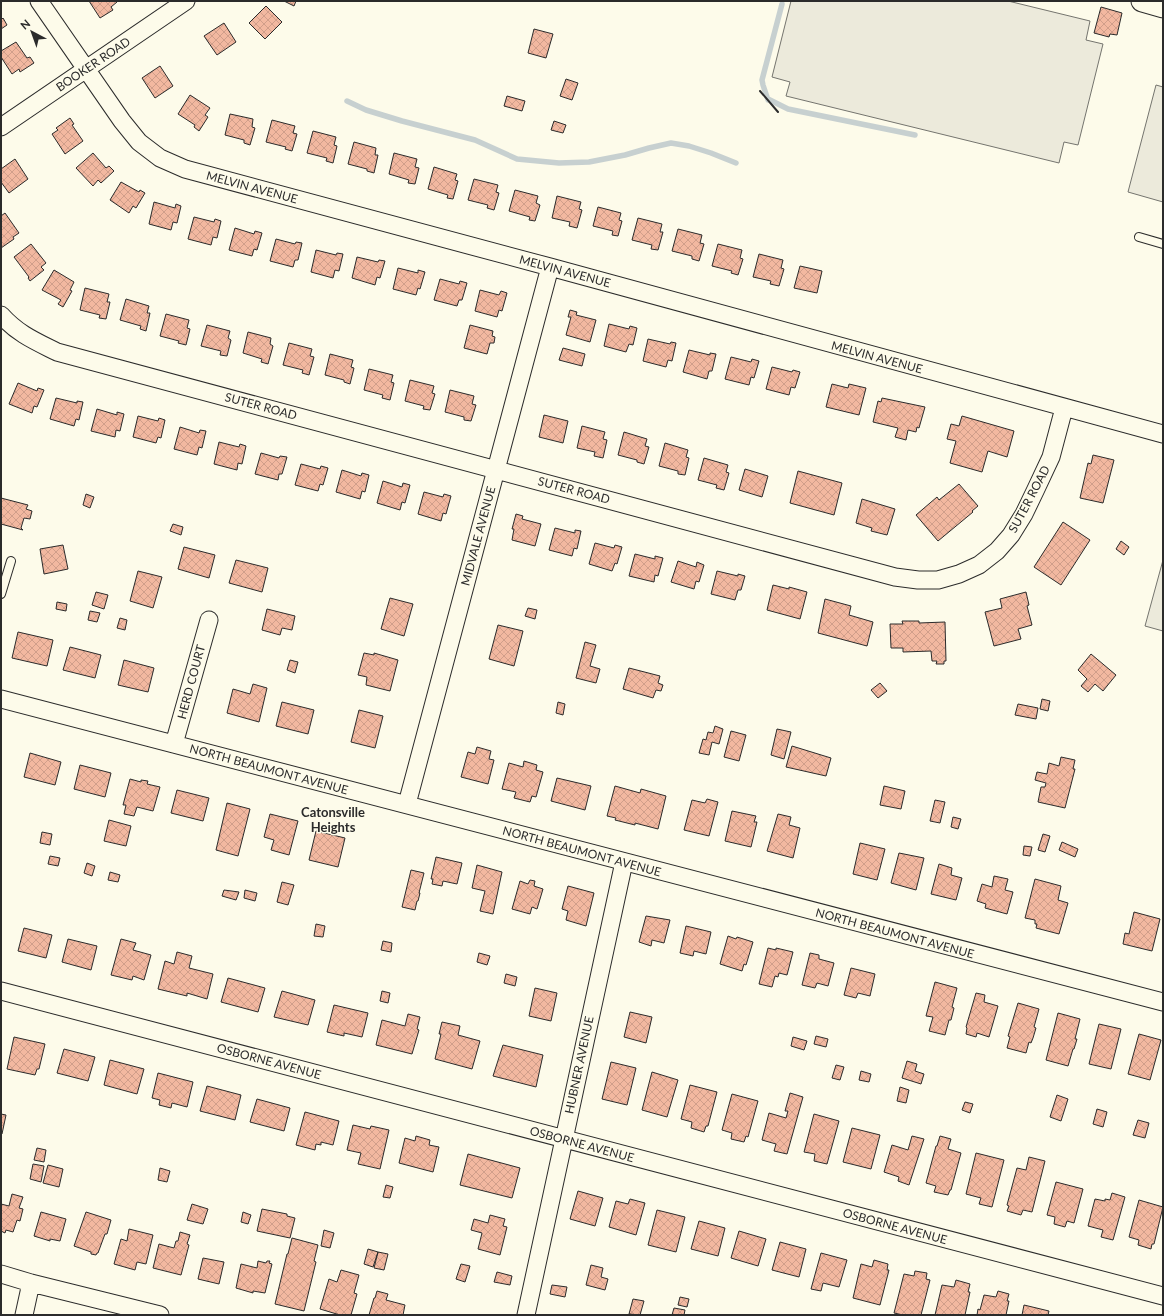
<svg xmlns="http://www.w3.org/2000/svg" width="1164" height="1316" viewBox="0 0 1164 1316" font-family="Lato,sans-serif">
<style>
.parking{fill:#eceadb;stroke:#74746e}
.lines{fill:none;stroke-linecap:round;stroke-linejoin:round}
.stream{stroke:#c7d0d0;stroke-width:5.5}
.building{fill:url(#building-cross-hatch);stroke:#2b2b2b}
.service-casing{stroke:#2b2b2b;stroke-width:10}
.minor-casing{stroke:#2b2b2b;stroke-width:19}
.tertiary-casing{stroke:#2b2b2b;stroke-width:23}
.service{stroke:#fdfbea;stroke-width:8}
.minor{stroke:#fdfbea;stroke-width:17}
.tertiary{stroke:#fdfbea;stroke-width:21}
.wall{stroke:#2b2b2b;stroke-width:2}
.labels{text-anchor:middle;dominant-baseline:central;stroke-width:3;stroke-linejoin:round;paint-order:stroke}
.street-label{font-size:12px;fill:#2b2b2b;stroke:#fdfbea}
.neighbourhood-label{font-size:13px;font-weight:bold;fill:#2b2b2b;stroke:#fdfbea}
</style>
<defs>
<pattern id="building-cross-hatch" width="8" height="8" patternUnits="userSpaceOnUse"><rect width="8" height="8" fill="#f2b8a0"/><path d="M0 0l8 8M0 8l8-8" fill="none" stroke="#d09e8a"/></pattern>
</defs>
<rect width="100%" height="100%" fill="#fdfbea"/>
<path class="parking" d="M791 1H1008L1090 21 1086 40 1103 44 1078 145 1064 142 1059 163 786 96 790 82 772 77Z
M1156 85 1163 87V202L1128 192Z
M1163 560V631L1145 626Z"/>
<g class="lines">
<path class="stream" d="M768 99 788 109 915 135
M768 100 763 85 762 80 782 4
M347 101 366 110 402 121 475 140 517 159 559 163 589 162 625 155 649 148 671 143 689 146 711 153 736 163"/>
</g>
<path class="building" d="M89 1H116L117 2 111 7 113 10 100 18Z
M284 1H296L294 6Z
M266 6 282 22 265 39 249 23Z
M1101 7 1122 13 1117 35 1110 34 1109 37 1094 33Z
M3 18 7 25 1 29V20Z
M224 23 236 42 217 55 204 36Z
M534 29 553 34 546 58 528 53Z
M16 42 27 58 30 57 34 63 20 72 19 69 12 74 1 57V51Z
M160 66 173 86 155 98 142 78Z
M566 79 578 83 572 100 560 96Z
M190 95 210 108 205 115 208 117 199 131 194 127 195 125 178 114Z
M507 96 525 101 522 111 504 106Z
M230 114 253 119 252 127 255 128 250 145 244 143V140L225 135Z
M70 118 74 124 72 125 83 141 65 154 52 134 58 130 56 128Z
M272 120 295 126 293 133 297 134 292 151 285 149 286 147 266 142Z
M554 121 566 125 563 133 551 130Z
M313 131 336 137 334 145 337 146 333 163 326 161 327 158 307 153Z
M354 142 376 148 375 155H378L374 173 367 171V169L348 164Z
M93 153 106 168 109 166 114 171 101 183 98 180 93 186 76 168Z
M394 153 417 159 415 167 419 168 415 184 408 183 409 180 389 174Z
M15 159 28 179 9 193 1 182V169Z
M434 167 457 174 455 180 458 181 453 199 447 198 448 195 428 189Z
M474 179 498 185 496 192 499 193 494 210 487 208 488 205 468 200Z
M121 182 139 192 140 190 145 193 136 208 133 206 129 213 110 200Z
M515 190 538 196 536 203 540 205 535 221 529 220 530 217 509 211Z
M557 196 581 202 579 209 582 210 577 228 569 226 570 222 552 218Z
M154 202 175 208 176 204 181 206 177 223 173 222 171 230 149 224Z
M598 207 621 213 619 220 622 221 618 236 612 235 613 231 593 226Z
M5 213 19 233 13 237 14 239 1 248V216Z
M194 217 214 222 215 219 221 221 217 238 213 237 211 245 188 239Z
M638 218 662 224 660 232H663L658 250 651 249 652 245 632 240Z
M235 228 254 234 255 231 262 233 257 250 254 249 252 256 229 250Z
M678 229 702 235 700 243 704 244 699 261 692 259V256L672 251Z
M276 239 295 244 296 242 302 243 298 260H295L293 267 270 261Z
M31 244 46 263 41 267 44 270 30 281 28 278 29 277 14 257Z
M718 244 742 250 740 258 743 259 738 275 731 273 732 271 712 266Z
M316 250 336 255 337 253 343 254 339 271 335 270 333 278 311 272Z
M759 254 783 260 781 268 784 269 779 286 770 284 771 281 753 277Z
M357 257 378 262 379 260 385 261 380 278 377 277 375 285 352 278Z
M800 266 822 271 817 293 794 288Z
M398 268 418 273V270L425 272 420 289 418 288 416 295 393 289Z
M54 270 74 282 70 290 72 291 63 307 58 304 61 300 42 290Z
M440 279 459 284 460 281 467 283 462 300H459L457 306 434 300Z
M85 288 109 294 107 302H110L106 319 99 318 100 315 80 310Z
M480 290 499 295 501 291 507 293 502 311 499 310 497 317 475 311Z
M126 299 149 306 147 313H150L146 331 140 329 141 326 120 320Z
M570 310 577 312 576 315 596 320 590 342 566 335 571 317H568Z
M166 314 189 320 187 328 190 329 186 345 178 343 179 341 160 336Z
M609 324 629 329 630 326 637 328 633 345 629 344 626 352 604 346Z
M207 325 230 331 228 338 231 340 227 356 220 355 221 351 201 346Z
M470 325 493 331 492 336 495 337 494 343H490L487 354 464 348Z
M248 332 271 338 270 344 273 346 268 364 261 362 262 359 243 353Z
M648 339 670 344 671 342 676 343 672 361 668 360 666 367 643 361Z
M289 343 312 349 310 356 314 357 309 375 302 373 303 370 283 365Z
M563 348 585 354 582 366 559 360Z
M689 350 710 355V353L716 354 712 371H709L707 379 683 372Z
M330 354 353 360 351 367 354 368 350 384 344 382V380L325 375Z
M731 357 751 362 752 359 759 361 754 378 751 377 749 385 725 379Z
M772 367 792 372 793 370 800 372 795 388 791 387 789 395 766 389Z
M369 369 393 375 391 382 394 383 390 400 382 398 383 395 364 390Z
M410 380 434 386 432 393 435 394 430 410 423 409 424 406 405 401Z
M18 383 37 391 38 388 44 390 37 407 34 406 32 413 9 404Z
M832 384 848 388 849 384 866 388 859 415 826 407Z
M450 390 474 396 472 404 476 405 471 421 464 420V417L445 412Z
M56 398 77 403V401L83 402 79 420 76 419 74 426 50 419Z
M882 398 925 407 919 428 917 427 916 432 908 430 906 440 895 437 898 428 873 422 878 401 881 402Z
M97 409 117 415V412L124 414 120 431 116 430 115 437 91 431Z
M544 415 568 421 563 443 539 437Z
M138 416 158 421 159 418 165 420 161 438 158 437 156 443 133 437Z
M962 416 1014 431 1007 457 988 451 982 472 950 463 956 441 947 439 951 424 959 426Z
M582 426 605 432 603 439 607 440 603 458 594 456 595 452 577 448Z
M180 427 199 433 200 430 206 431 202 448 199 447 197 455 174 449Z
M624 432 647 439 645 446 649 447 644 464 637 462V460L618 455Z
M219 442 239 447 240 444 246 446 242 464 238 463 237 470 214 464Z
M665 443 688 450 686 457 689 458 685 475 678 474V471L659 466Z
M261 453 279 458 280 456 287 457 282 474H279L278 480 255 474Z
M1093 455 1114 460 1103 503 1080 498 1088 463 1091 464Z
M704 458 728 465 726 472 729 473 724 490 716 488 717 485 698 480Z
M301 464 320 469 321 466 328 468 323 485 320 484 318 491 295 485Z
M745 469 768 476 762 497 739 490Z
M342 470 361 476 362 473 369 475 365 492 362 491 360 499 336 492Z
M798 471 842 483 834 515 790 503Z
M383 481 402 487 403 483 410 485 405 503 402 502 400 510 377 503Z
M959 484 978 506 972 511 973 512 938 541 916 515 937 497 939 500Z
M424 492 443 497 444 494 451 496 446 514 443 513 441 521 418 514Z
M86 494 94 497 90 508 83 505Z
M1 498 28 505 26 509 32 511 30 519 24 518 21 528 23 530 1 524Z
M862 499 895 509 887 535 871 531 872 528 856 523Z
M516 514 523 516 522 519 541 524 535 546 512 540 514 529H512Z
M1063 522 1090 540 1061 585 1034 567Z
M173 524 183 527 181 535 170 531Z
M555 528 575 533V530L581 531 577 549 574 548 572 556 549 550Z
M1121 541 1129 547 1124 555 1116 549Z
M595 543 614 548 615 545 622 547 617 564 615 563 612 571 589 564Z
M63 545 68 569 44 574 40 549Z
M184 547 215 555 209 578 178 569Z
M635 554 655 559V556L663 558 658 576 655 575 654 582 629 576Z
M236 560 268 568 262 592 229 583Z
M678 561 696 567 697 562 704 565 699 582 696 581 694 589 671 582Z
M138 571 162 577 153 608 130 601Z
M717 571 738 576V574L745 576 741 590H738L735 600 711 594Z
M773 585 789 589V587L807 592 800 619 767 610Z
M96 592 108 595 104 609 92 605Z
M1026 592 1029 605 1027 606 1032 625 1018 629 1021 639 994 646 985 612 1002 608 1000 599Z
M390 598 413 604 404 636 381 629Z
M825 599 851 606 849 615 873 622 867 646 818 633Z
M57 602 67 604 66 611 56 609Z
M528 608 537 610 535 619 525 616Z
M267 609 295 616 292 630 282 628 280 635 262 630Z
M90 611 100 613 97 622 88 620Z
M120 618 127 620 125 630 117 628Z
M902 621H919V623L945 622 946 661H944V664H936L937 661H932L931 651 903 652V648H891L890 624H903Z
M498 625 523 631 514 666 489 659Z
M18 632 53 640 47 666 12 658Z
M585 642 596 645 590 666 600 669 596 683 576 678Z
M70 647 101 655 95 678 63 670Z
M364 653 374 655V653L398 660 390 691 366 685 367 677 358 675Z
M1091 654 1116 675 1103 691 1095 684 1088 692 1081 686 1087 679 1078 670Z
M124 660 154 668 148 692 118 685Z
M290 660 298 662 295 673 287 670Z
M629 668 660 676 658 683 663 685 661 691 656 690 653 698 623 689Z
M880 683 887 691 878 698 871 690Z
M253 684 267 688 259 722 227 713 233 689 250 694Z
M1042 699 1050 701 1048 711 1040 709Z
M282 702 314 710 308 734 276 726Z
M558 702 565 704 563 715 556 713Z
M1018 704 1038 708 1036 719 1015 715Z
M359 710 383 716 375 748 351 742Z
M715 726 723 729 719 744 712 742 709 755 699 753 703 739 706 740 708 732 713 733Z
M777 729 791 732 784 759 771 755Z
M731 731 746 735 739 761 724 757Z
M792 746 831 758 826 776 786 767Z
M477 747 491 751 489 759 494 760 488 784 461 777 468 752 475 754Z
M30 753 61 762 55 785 24 777Z
M1061 757 1075 760 1073 769H1075L1065 808 1038 802 1041 787H1045L1046 783 1035 780 1037 772 1047 774 1049 763 1059 766Z
M524 761 537 765 536 770 543 772 536 797 532 796 530 802 514 798 516 792 502 789 509 763 523 767Z
M80 765 111 773 105 797 74 789Z
M557 778 591 786 585 810 551 801Z
M130 779 141 782V780L148 781 147 784 160 787 153 811 137 807 134 816 124 814 126 805H123Z
M615 786 640 793 641 789 666 796 658 829 635 823V825L615 820 616 818 607 816Z
M884 786 905 791 901 809 880 805Z
M177 790 209 798 203 821 171 813Z
M707 799 718 802 709 836 684 830 692 800 705 803Z
M935 800 945 802 940 823 930 821Z
M227 803 250 809 238 856 216 850Z
M732 811 756 816 754 822H757L751 847 725 841Z
M270 814 298 821 289 855 271 850 274 840 264 837Z
M778 814 791 817 789 825 800 828 793 858 767 851Z
M953 817 961 819 958 829 951 827Z
M109 820 131 826 126 846 104 841Z
M316 831 345 838 338 867 309 860Z
M42 832 52 834 50 845 40 843Z
M1043 834 1050 836 1045 852 1038 850Z
M1062 842 1078 849 1075 857 1059 850Z
M860 843 885 849 877 880 853 874Z
M1024 846 1032 847 1030 856 1023 855Z
M899 853 924 858 916 890 891 883Z
M50 856 60 858 58 866 48 864Z
M436 857 462 863 457 884 443 881 442 886 432 884 433 879H431Z
M87 863 95 866 92 876 84 873Z
M939 864 952 868 951 875 962 878 956 900 931 894Z
M477 865 502 872 493 914 480 911 485 891 472 888Z
M411 870 424 873 419 893H420L418 901H417L415 910 402 907Z
M110 872 120 875 118 882 108 880Z
M994 876 1008 879 1005 890 1013 892 1007 914 985 908 986 904 977 901 982 884 992 887Z
M1035 879 1061 886 1058 900 1068 903 1059 934 1036 928 1037 924H1035V920L1025 918Z
M530 880 535 881 534 886 543 889 537 909 532 907 530 914 512 909 520 881 528 884Z
M282 882 294 885 288 905 277 902Z
M568 886 594 893 586 926 566 920 568 911 562 909Z
M224 890 239 892 236 900 222 896Z
M245 890 257 893 255 901 244 898Z
M1134 912 1160 919 1152 951 1123 944 1125 933 1129 934Z
M646 916 670 920 664 943 652 940 651 946 639 942Z
M316 924 325 926 323 937 314 936Z
M686 926 711 932 706 954 694 951 693 956 680 953Z
M24 928 52 935 46 958 18 951Z
M728 936 736 939 737 937 753 942 746 965 744 964 742 971 720 964Z
M68 939 97 946 91 970 62 962Z
M121 939 136 943 133 950 151 955 144 980 133 976 132 980 111 975Z
M383 941 392 943 391 952 381 950Z
M768 948 776 950V948L793 952 787 975 779 973 778 977 775 976 772 987 759 984Z
M177 952 192 956 189 968 213 974 207 999 187 993V996L158 989 165 961 174 964Z
M479 953 490 956 487 965 477 962Z
M810 953 819 955V959L834 963 828 986 817 983 815 988 802 985Z
M851 968 875 974 870 996 858 993 856 998 844 995Z
M506 974 517 977 515 986 504 983Z
M228 978 265 988 258 1012 221 1002Z
M935 982 957 988 952 1007 954 1008 951 1020H949L945 1035 929 1031 933 1017 926 1016Z
M535 988 557 993 551 1021 529 1016Z
M282 991 315 1000 308 1025 274 1017Z
M382 991 390 993 388 1003 380 1001Z
M976 993 985 995 984 1002 998 1006 989 1037 977 1033 976 1037 966 1034 967 1028 966 1027Z
M1018 1003 1039 1009 1034 1027 1036 1028 1033 1038 1031 1043 1029 1042 1026 1053 1007 1048 1010 1037 1008 1036Z
M334 1005 368 1013 362 1037 344 1033V1036L327 1032Z
M630 1012 652 1017 646 1043 624 1037Z
M1058 1013 1080 1019 1075 1039H1077L1074 1049H1073L1068 1066 1046 1060Z
M408 1014 420 1017 417 1029 419 1030 412 1054 376 1045 382 1020 405 1026Z
M442 1022 460 1026 458 1035 480 1041 472 1069 435 1059 441 1034H439Z
M1099 1024 1121 1029 1111 1069 1089 1064Z
M1139 1034 1161 1040 1150 1080 1128 1074Z
M816 1036 828 1039 826 1047 814 1044Z
M14 1037 45 1044 39 1069H37L35 1075 7 1069Z
M793 1037 807 1041 804 1050 791 1046Z
M503 1045 543 1055 536 1087 493 1076Z
M64 1049 95 1057 88 1081 57 1073Z
M110 1060 144 1069 137 1094 104 1085Z
M907 1061 917 1064 915 1071 924 1074 921 1084 902 1078Z
M611 1062 636 1068 627 1105 602 1099Z
M836 1065 844 1067 840 1080 832 1078Z
M861 1071 871 1074 869 1082 859 1080Z
M652 1072 678 1080 667 1117 642 1110Z
M158 1073 193 1082 187 1107 172 1103 171 1108 159 1105 160 1100 152 1098Z
M690 1085 717 1092 708 1126H706L704 1132 691 1128 692 1122 681 1119Z
M207 1086 241 1095 235 1120 200 1111Z
M900 1087 909 1090 906 1103 897 1101Z
M790 1093 803 1097 787 1154 774 1151 776 1144 762 1140 769 1113 786 1118 788 1111H785Z
M732 1094 758 1101 748 1137 746 1136 744 1142 731 1139 732 1133 722 1130Z
M1057 1095 1068 1099 1061 1121 1050 1117Z
M257 1099 290 1108 284 1131 250 1122Z
M965 1102 973 1104 970 1113 962 1110Z
M1097 1109 1107 1112 1103 1127 1093 1124Z
M305 1112 339 1121 333 1145 321 1142V1145L316 1144 315 1150 296 1145Z
M1 1114 6 1115 2 1134H1Z
M814 1114 839 1121 827 1164 814 1161 815 1154 804 1152Z
M1138 1120 1149 1123 1145 1138 1133 1135Z
M353 1125 370 1129 371 1126 389 1130 380 1169 358 1164 361 1153 347 1150Z
M852 1128 880 1135 871 1169 843 1162Z
M416 1136 430 1140 429 1145 439 1147 433 1172 399 1163 405 1138 415 1141Z
M912 1136 924 1139 909 1185 898 1181 899 1177 884 1172 892 1145 908 1150Z
M940 1136 951 1139 948 1149 961 1153 951 1190H950L948 1195 934 1192 936 1186 926 1183 936 1146H937Z
M37 1148 46 1150 44 1162 34 1160Z
M976 1153 1004 1160 992 1207 979 1204 981 1198 966 1194Z
M468 1154 520 1168 512 1198 460 1185Z
M1029 1157 1045 1161 1032 1212 1023 1210 1021 1215 1007 1211 1009 1206 1007 1205 1017 1168 1026 1170Z
M33 1164 44 1166 41 1182 30 1179Z
M48 1165 63 1169 59 1187 43 1183Z
M160 1168 170 1171 167 1182 158 1180Z
M1056 1182 1083 1189 1074 1223 1067 1221 1065 1227 1054 1224 1055 1217 1047 1215Z
M386 1185 393 1187 390 1198 383 1197Z
M578 1191 603 1198 595 1226 570 1219Z
M1112 1193 1125 1197 1113 1240 1101 1237 1103 1230 1088 1226 1095 1199 1105 1201V1199L1110 1200Z
M12 1194 23 1197 19 1208 23 1209 20 1221 17 1220 13 1232 6 1230 5 1233 1 1231V1204L9 1206Z
M630 1199 645 1203 636 1235 609 1227 616 1201 628 1204Z
M1139 1200 1163 1207 1154 1244H1152L1151 1249 1138 1245 1139 1240 1129 1237Z
M192 1204 208 1209 203 1224 187 1220Z
M262 1209 287 1214V1216L295 1218 290 1238 257 1231Z
M657 1210 685 1217 676 1252 648 1245Z
M41 1212 66 1219 60 1241 50 1239V1241L34 1236Z
M86 1212 111 1220 107 1234H105L98 1253H97L96 1255 91 1254V1252L74 1246Z
M243 1212 251 1215 248 1224 241 1222Z
M490 1215 505 1219 503 1226 507 1227 500 1255 478 1249 482 1233 471 1230 474 1219 488 1223Z
M699 1221 725 1228 718 1256 691 1249Z
M129 1229 153 1235 146 1264 137 1262 135 1270 114 1264 121 1239 127 1241Z
M324 1230 334 1233 330 1248 321 1246Z
M739 1231 766 1239 758 1266 731 1258Z
M180 1232 190 1235 187 1244 189 1245 181 1275 153 1268 159 1244 174 1248 176 1241H178Z
M292 1238 318 1245 314 1261 316 1262 304 1311 275 1304 287 1254H288Z
M780 1242 806 1249 799 1277 772 1270Z
M368 1249 378 1252 373 1267 364 1264Z
M378 1252 388 1254 384 1270 374 1268Z
M821 1253 847 1260 839 1287 823 1283 821 1291 811 1289Z
M203 1258 224 1262 219 1284 198 1279Z
M874 1260 888 1264 887 1270H889L880 1305 853 1298 861 1264 872 1267Z
M258 1261 266 1263 267 1261H270L269 1263 272 1264 265 1293 253 1291V1293L236 1288 241 1264 257 1268Z
M461 1264 470 1266 465 1282 456 1279Z
M591 1265 603 1268 601 1277 608 1279 605 1290 586 1285Z
M341 1270 359 1275 354 1293 357 1294 351 1315H340L320 1309 329 1279 337 1282Z
M915 1271 927 1273 926 1279 930 1280 921 1315H903L894 1313 904 1274 914 1276Z
M497 1272 512 1276 510 1285 494 1282Z
M956 1280 970 1284 968 1292H970L965 1315H935L942 1285 954 1287Z
M552 1285 567 1287 565 1297 550 1294Z
M377 1291 388 1294 386 1300 405 1305 403 1315H369L374 1298H375Z
M998 1291 1009 1294 1007 1301H1009L1006 1315H977L978 1309 980 1310 984 1295 996 1297Z
M680 1297 689 1299 687 1307 678 1305Z
M633 1299 644 1301 640 1315 629 1314Z
M1024 1305 1049 1311 1048 1315H1022Z
M674 1308 685 1310 684 1315H672Z"/>
<g class="lines">
<g class="service-casing">
<path id="service" d="M1139 237 1163 244
M1 594 11 561"/>
</g>
<g class="minor-casing">
<path id="minor" d="M39 1 122 121 139 142 160 158 185 169 550 267 1163 434
M1 127 186 1
M1 315C18 334 35 341 57 352L895 577 918 580H938L959 574 979 565 997 551 1011 535 1024 514 1036 489 1051 457 1064 408
M1 699 1163 1002
M174 744 209 620
M407 804 550 267
M1 991 1163 1296
M1 1274 31 1283 160 1315
M24 1315 31 1283
M526 1315 624 862"/>
</g>
<g class="tertiary-casing">
<path id="tertiary" d="M1142 1 1163 7"/>
</g>
<use href="#service" class="service"/>
<use href="#minor" class="minor"/>
<use href="#tertiary" class="tertiary"/>
<path class="wall" d="M760 91 778 112"/>
</g>
<g class="labels">
<g class="street-label">
<text transform="translate(93 64) rotate(-34)">BOOKER ROAD</text>
<text transform="translate(252 187) rotate(15)">MELVIN AVENUE</text>
<text transform="translate(565 271) rotate(15)">MELVIN AVENUE</text>
<text transform="translate(877 357) rotate(15)">MELVIN AVENUE</text>
<text transform="translate(261 406) rotate(15)">SUTER ROAD</text>
<text transform="translate(574 490) rotate(15)">SUTER ROAD</text>
<text transform="translate(1029 499) rotate(-62)">SUTER ROAD</text>
<text transform="translate(478 536) rotate(-75)">MIDVALE AVENUE</text>
<text transform="translate(191 682) rotate(-75)">HERD COURT</text>
<text transform="translate(269 769) rotate(15)">NORTH BEAUMONT AVENUE</text>
<text transform="translate(582 851) rotate(15)">NORTH BEAUMONT AVENUE</text>
<text transform="translate(895 933) rotate(15)">NORTH BEAUMONT AVENUE</text>
<text transform="translate(269 1061) rotate(15)">OSBORNE AVENUE</text>
<text transform="translate(579 1065) rotate(-78)">HUBNER AVENUE</text>
<text transform="translate(582 1144) rotate(15)">OSBORNE AVENUE</text>
<text transform="translate(895 1226) rotate(15)">OSBORNE AVENUE</text>
</g>
<g class="neighbourhood-label">
<text x="333" y="812">Catonsville<tspan x="333" dy="15">Heights</tspan></text>
</g>
</g>
<rect width="1164" height="1316" fill="none" stroke="#2b2b2b" stroke-width="4"/>
<g transform="translate(32 32) rotate(319)" stroke="#fdfbea" stroke-width="3" paint-order="stroke">
<path d="M0-3L7 15L0 10L-7 15Z" fill="#2b2b2b"/>
<text y="-6" font-size="11" font-weight="bold" text-anchor="middle" fill="#2b2b2b">N</text>
</g>
</svg>
